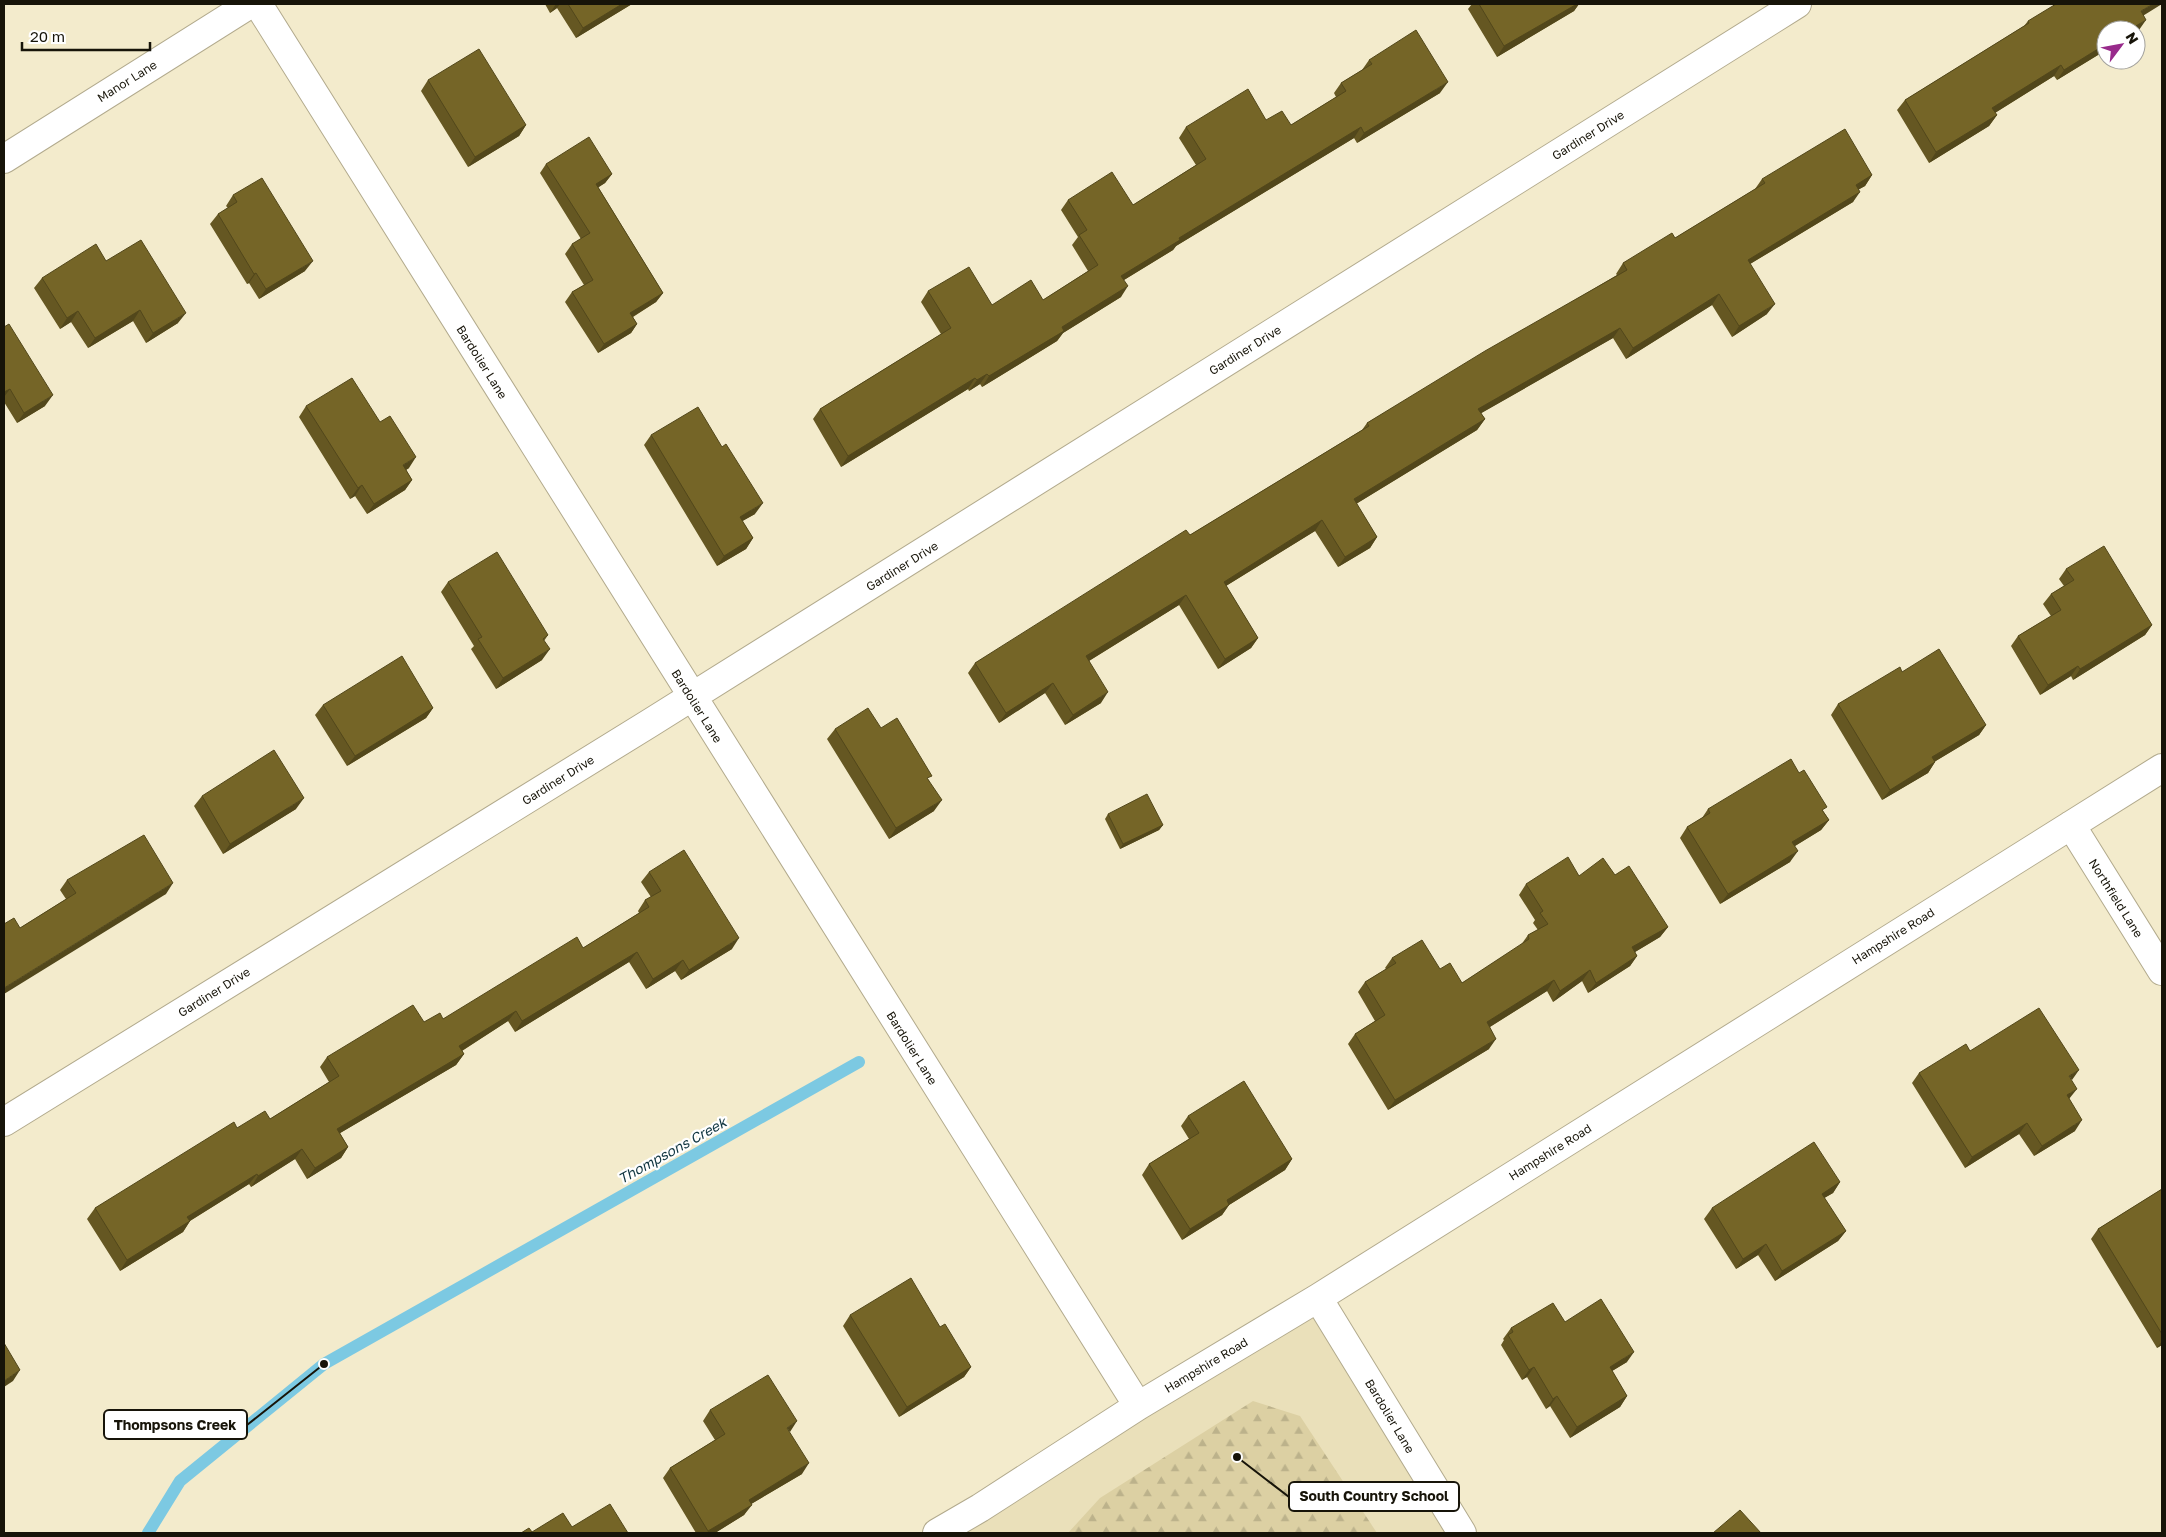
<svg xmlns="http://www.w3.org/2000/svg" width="2166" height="1537" viewBox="0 0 2166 1537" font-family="'Golos Text',sans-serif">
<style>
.built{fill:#eae0ba}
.forest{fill:url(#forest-firs)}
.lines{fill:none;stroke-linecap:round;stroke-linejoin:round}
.stream{stroke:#7cc9e2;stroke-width:12}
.street-casing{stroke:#b2aa8d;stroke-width:30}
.street{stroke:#fff;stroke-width:28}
.wall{fill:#655722}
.shaded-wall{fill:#52471b}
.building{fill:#756527;stroke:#52471b}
.labels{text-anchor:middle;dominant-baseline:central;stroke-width:4.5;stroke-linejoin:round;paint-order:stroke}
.street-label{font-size:12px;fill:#171409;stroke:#fff}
.water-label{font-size:14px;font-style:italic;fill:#0f343f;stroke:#fff}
.leader{fill:none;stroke:#171409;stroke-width:2}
.callout-dot{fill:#171409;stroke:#fff;stroke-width:2}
.callout{fill:#fff;stroke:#171409;stroke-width:2}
.callout-label{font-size:14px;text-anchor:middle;font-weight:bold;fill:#171409}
</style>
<defs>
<pattern id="forest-firs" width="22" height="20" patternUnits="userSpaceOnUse" patternTransform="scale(1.25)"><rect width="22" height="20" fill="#dcd0a3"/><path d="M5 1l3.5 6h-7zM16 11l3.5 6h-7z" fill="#bcb28b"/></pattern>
</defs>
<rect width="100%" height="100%" fill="#f3ebcc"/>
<path class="built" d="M1318 1298 1462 1533H937Z"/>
<path class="forest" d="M1253 1401 1300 1416 1377 1533H1068L1100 1498Z"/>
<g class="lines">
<path class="stream" d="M148 1533 180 1481 324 1364 859 1062"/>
<g class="street-casing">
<path id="street" d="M258 4 1138 1406
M4 159 250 4
M2071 825 2162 971
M4 1122 650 723 1797 4
M1318 1298 1462 1533
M937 1533 980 1508 1138 1406 1318 1298 2162 768"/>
</g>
<use href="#street" class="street"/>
</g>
<path class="wall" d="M545 4H632L576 38 557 8 550 13Z
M1472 4H1579L1574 11 1497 57 1468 9Z
M2143 16 2139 30 2057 80 2054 76 1995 113 1997 115 1989 126 1929 163 1897 110 1905 100 2024 26 2028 21Z
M1369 60 1440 93 1357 143 1354 138 1176 246 1173 250 1124 280 1121 297 1063 333 1057 341 982 387 980 384 969 391 968 389 841 467 813 419 820 409 941 334 921 302 928 291 992 305 1043 300 1088 271 1072 245 1078 237 1061 210 1068 200 1133 205 1196 165 1179 138 1186 127 1266 120 1291 125 1336 97 1334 93 1341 83 1362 70Z
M428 80 526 125 519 136 468 167 421 91Z
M546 164 612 174 605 183 598 187 663 293 656 302 633 317 637 324 631 333 598 353 565 302 572 292 584 285 565 254 572 244 581 239 540 173Z
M1872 175 1865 186 1859 189 1853 202 1750 264 1767 314 1732 337 1712 305 1626 359 1613 338 1481 413 1485 419 1477 430 1356 504 1377 537 1370 548 1338 567 1315 531 1226 586 1258 638 1251 648 1218 669 1179 605 1089 661 1101 703 1065 725 1045 693 999 723 968 673 975 663 1190 535 1362 430 1367 423 1617 275 1616 274 1623 263 1675 238 1755 189 1762 179Z
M233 195 305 271 259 299 249 283 247 284 210 224 218 214 228 208 226 206Z
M106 261 178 323 146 343 133 321 88 348 71 322 60 329 34 288 42 278Z
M4 327 45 406 17 423 4 402Z
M306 406 409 468 406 470 412 480 405 490 367 514 355 496 350 499 299 417Z
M651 435 755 514 742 521 753 538 746 549 717 566 644 445Z
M2066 569 2152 625 2145 635 2073 680 2071 676 2040 695 2011 646 2018 636 2051 616 2043 604 2051 594 2064 586 2059 579Z
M448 582 548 635 544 641 542 660 496 689 471 649 474 646 441 592Z
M1902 672 1986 725 1979 735 1934 762H1935L1928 773 1882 800 1831 715 1838 704Z
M323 705 433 708 426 718 347 766 315 715Z
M835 729 929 780 934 811 889 839 827 739Z
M1799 773 1829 820 1821 830 1795 846 1790 862 1720 904 1680 838 1687 827 1702 818 1708 809Z
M202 796 296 809 223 854 194 806Z
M1108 814 1163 825 1159 830 1120 849 1105 819Z
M649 872 732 949 681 980 675 971 646 989 629 962 515 1032 508 1021 462 1051 464 1054 456 1065 340 1133 348 1147 341 1158 307 1179 295 1159 251 1187 249 1184 190 1221 183 1232 120 1271 87 1219 95 1208 237 1128 270 1119 329 1082 320 1067 327 1057 424 1022 443 1019 583 948 639 913 638 911 645 900 651 897 641 882Z
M1615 875 1668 927 1660 937 1635 952 1637 956 1630 966 1588 993 1582 981 1553 1002 1547 991 1490 1027 1489 1049 1388 1110 1348 1044 1355 1034 1375 1021 1358 992 1365 982 1386 969 1385 968 1392 958 1440 969 1462 983 1521 945 1528 935 1538 930 1533 923 1535 920 1519 895 1526 884 1579 876Z
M67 880 166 894 20 928 66 899 60 890Z
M1970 1051 2071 1080 2069 1100 2075 1131 2034 1156 2019 1134 1965 1168 1912 1083 1919 1073Z
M1188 1116 1292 1159 1285 1170 1229 1205 1222 1215 1182 1240 1142 1175 1149 1164 1189 1139 1181 1126Z
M1840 1182 1833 1193 1824 1198 1846 1231 1838 1241 1775 1281 1758 1255 1736 1269 1704 1219 1712 1208Z
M2162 1189V1345L2157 1348 2091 1239 2098 1229Z
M850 1315 940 1327 971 1367 964 1377 899 1417 843 1326Z
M1565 1322 1627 1362 1612 1371 1627 1396 1620 1407 1570 1438 1550 1406 1546 1409 1527 1377 1522 1380 1501 1345 1504 1340 1503 1339 1511 1328Z
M710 1410 789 1432 802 1474 751 1504 744 1515 715 1533H696L663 1478 670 1468 715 1440 703 1421Z"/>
<path class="shaded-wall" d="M556 4H560L557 8 550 13Z
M622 4H632L576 38 583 28Z
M1577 4H1579L1574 11 1497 57 1504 46Z
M2153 4H2162L2133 22 2141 11Z
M2146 20 2139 30 2136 32V30H2129Z
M2106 44V50L2057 80 2064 70Z
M2061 65 2054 76 1985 119 1992 108Z
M1448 82 1440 93 1357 143 1364 133Z
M1997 115 1989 126 1929 163 1936 152Z
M526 125 519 136 468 167 475 157Z
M1361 127 1354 138 1176 246 1173 250 1114 286 1121 276 1179 238Z
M612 174 605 183 590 193 596 184Z
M1872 175 1865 186 1849 195 1856 185Z
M1860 192 1853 202 1740 270 1748 260Z
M313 261 305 271 259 299 266 289Z
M256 273 249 283 247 284 254 274Z
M1128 286 1121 297 1063 333 1057 341 982 387 989 376 1062 327Z
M663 293 656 302 624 322 630 313Z
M1719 294 1712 305 1626 359 1633 348Z
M1775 304 1767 314 1732 337 1739 326Z
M140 310 133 321 88 348 95 338Z
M78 311 71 322 60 329 67 318Z
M186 313 178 323 146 343 153 333Z
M637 324 631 333 598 353 604 344Z
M1620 328 1613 338 1471 419 1478 409Z
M987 374 980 384 969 391 977 380Z
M975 378 968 389 841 467 848 456Z
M10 389 4 397V392Z
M53 395 45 406 17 423 24 413Z
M1485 419 1477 430 1346 510 1354 499Z
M416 457 409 468 396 476 403 465Z
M412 480 405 490 367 514 374 504Z
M362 485 355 496 350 499 358 488Z
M763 503 755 514 732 527 740 517Z
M1322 520 1315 531 1216 592 1224 582Z
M1377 537 1370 548 1338 567 1345 557Z
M753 538 746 549 717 566 724 556Z
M1186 595 1179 605 1079 667 1086 656Z
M2152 625 2145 635 2073 680 2080 669Z
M1258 638 1251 648 1218 669 1225 659Z
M550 649 542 660 496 689 503 678Z
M2078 666 2071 676 2040 695 2048 685Z
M1053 683 1045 693 999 723 1006 713Z
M1108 692 1101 703 1065 725 1073 715Z
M433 708 426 718 347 766 355 756Z
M1986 725 1979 735 1924 768 1932 757Z
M1935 762 1928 773 1882 800 1890 790Z
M304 798 296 809 223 854 230 844Z
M942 800 934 811 889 839 896 828Z
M1829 820 1821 830 1785 852 1792 842Z
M1163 825 1159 830 1120 849 1123 844Z
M1798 851 1790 862 1720 904 1728 894Z
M173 883 166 894 4 994V988Z
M1668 927 1660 937 1625 958 1632 947Z
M739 938 732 949 681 980 689 970Z
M637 952 629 962 515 1032 522 1021Z
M1637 956 1630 966 1588 993 1596 983Z
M683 960 675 971 646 989 653 979Z
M1590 970 1582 981 1553 1002 1560 991Z
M1554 980 1547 991 1480 1033 1487 1022Z
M516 1011 508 1021 452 1057 459 1046Z
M1496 1039 1489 1049 1388 1110 1395 1100Z
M464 1054 456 1065 330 1139 337 1129Z
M2079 1070 2072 1080 2069 1076Z
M2077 1089 2069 1099 2067 1095Z
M2082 1120 2075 1131 2034 1156 2042 1146Z
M2027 1123 2019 1134 1965 1168 1972 1157Z
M348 1147 341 1158 307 1179 315 1168Z
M302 1149 295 1159 251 1187 258 1176Z
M1292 1159 1285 1170 1229 1205 1222 1215 1182 1240 1190 1229 1227 1200Z
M257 1174 249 1184 180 1227 187 1217Z
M1840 1182 1833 1193 1814 1204 1822 1194Z
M190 1221 183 1232 120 1271 127 1260Z
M1846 1231 1838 1241 1775 1281 1782 1271Z
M1766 1244 1758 1255 1736 1269 1743 1259Z
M2162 1341V1345L2157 1348Z
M1634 1352 1627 1362 1602 1377 1610 1367Z
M971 1367 964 1377 899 1417 907 1407Z
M1534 1367 1527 1377 1522 1380 1529 1370Z
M20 1370 13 1381 4 1387V1381Z
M1557 1396 1550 1406 1546 1409 1553 1399Z
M1627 1396 1620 1407 1570 1438 1577 1427Z
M797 1421 790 1432 787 1428Z
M809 1463 802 1474 741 1510 749 1500Z
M752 1505 744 1515 715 1533H707L708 1531Z"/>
<path class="building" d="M568 4H622L583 28Z
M1479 4H1577L1504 46Z
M2056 4H2153L2141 11 2146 20 2129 30H2106V44L2064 70 2061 65 1992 108 1997 115 1936 152 1905 100 2029 23 2028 21Z
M1416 30 1448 82 1364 133 1361 127 1179 238 1180 240 1121 276 1128 286 1062 327 1064 331 989 376 987 374 977 380 975 378 848 456 820 409 951 328 928 291 969 267 992 305 1031 280 1043 300 1098 265 1079 235 1087 230 1068 200 1112 172 1133 205 1206 159 1186 127 1248 89 1266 120 1282 111 1291 125 1346 91 1341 83 1372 64 1369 60Z
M479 49 526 125 475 157 428 80Z
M1845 129 1872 175 1856 185 1860 192 1748 260 1775 304 1739 326 1719 294 1633 348 1620 328 1478 409 1485 419 1354 499 1377 537 1345 557 1322 520 1224 582 1258 638 1225 659 1186 595 1086 656 1108 692 1073 715 1053 683 1006 713 975 663 1186 530 1190 535 1369 426 1367 423 1485 351 1627 270 1623 263 1672 233 1675 238 1765 183 1762 179Z
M589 137 612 174 596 184 663 293 630 313 637 324 604 344 572 292 593 280 572 244 590 233 546 164Z
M262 178 313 261 266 289 256 273 254 274 218 214 237 202 233 195Z
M141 240 186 313 153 333 140 310 95 338 78 311 67 318 42 278 96 244 106 261Z
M9 324 53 395 24 413 10 389 4 392V327Z
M352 378 380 422 390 416 416 457 403 465 412 480 374 504 362 485 358 488 306 406Z
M698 407 722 447 726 444 763 503 740 517 753 538 724 556 651 435Z
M2104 546 2152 625 2080 669 2078 666 2048 685 2018 636 2061 610 2051 594 2074 580 2066 569Z
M497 552 548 635 543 639 550 649 503 678 478 639 482 637 448 582Z
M1939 649 1986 725 1932 757 1935 762 1890 790 1838 704 1900 667 1902 672Z
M402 656 433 708 355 756 323 705Z
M868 708 881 728 897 718 932 776 927 778 942 800 896 828 835 729Z
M274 750 304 798 230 844 202 796Z
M1791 759 1799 773 1804 770 1827 807 1822 810 1829 820 1792 842 1798 851 1728 894 1687 827 1710 813 1708 809Z
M1147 794 1163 825 1123 844 1108 814Z
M144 835 173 883 4 988V924L14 918 20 928 76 893 67 880Z
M684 850 739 938 689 970 683 960 653 979 637 952 522 1021 516 1011 459 1046 464 1054 337 1129 348 1147 315 1168 302 1149 258 1176 257 1174 187 1217 190 1221 127 1260 95 1208 234 1122 237 1128 265 1111 270 1119 339 1076 327 1057 413 1005 424 1022 440 1013 443 1019 577 937 583 948 649 907 645 900 661 891 649 872Z
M1568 857 1579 876 1603 858 1615 875 1629 866 1668 927 1632 947 1637 956 1596 983 1590 970 1560 991 1554 980 1487 1022 1496 1039 1395 1100 1355 1034 1385 1015 1365 982 1396 963 1392 958 1422 940 1440 969 1450 963 1462 983 1529 939 1528 935 1548 924 1540 913 1543 911 1526 884Z
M2039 1008 2079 1070 2069 1076 2077 1089 2067 1095 2082 1120 2042 1146 2027 1123 1972 1157 1919 1073 1966 1044 1970 1051Z
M1244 1081 1292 1159 1227 1200 1229 1205 1190 1229 1149 1164 1199 1133 1188 1116Z
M1814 1142 1840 1182 1822 1194 1846 1231 1782 1271 1766 1244 1743 1259 1712 1208Z
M2162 1189V1334L2098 1229Z
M911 1278 940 1327 945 1324 971 1367 907 1407 850 1315Z
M1601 1299 1634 1352 1610 1367 1627 1396 1577 1427 1557 1396 1553 1399 1534 1367 1529 1370 1508 1335 1513 1332 1511 1328 1553 1303 1565 1322Z
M4 1343 20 1370 4 1381Z
M768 1375 797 1421 787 1428 809 1463 749 1500 752 1505 708 1531 670 1468 725 1434 710 1410Z
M610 1504 628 1533H521L529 1528 532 1532 563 1513 572 1527Z
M1740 1510 1761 1533H1713Z"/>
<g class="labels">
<g class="street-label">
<text transform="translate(127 81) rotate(-32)">Manor Lane</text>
<text transform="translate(1588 135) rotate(-32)">Gardiner Drive</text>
<text transform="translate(1245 350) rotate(-32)">Gardiner Drive</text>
<text transform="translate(482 362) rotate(58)">Bardolier Lane</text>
<text transform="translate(902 566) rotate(-32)">Gardiner Drive</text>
<text transform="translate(697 706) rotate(58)">Bardolier Lane</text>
<text transform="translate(558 780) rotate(-32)">Gardiner Drive</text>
<text transform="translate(2116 898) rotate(58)">Northfield Lane</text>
<text transform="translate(1893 936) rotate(-32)">Hampshire Road</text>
<text transform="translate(214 992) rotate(-32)">Gardiner Drive</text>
<text transform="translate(912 1048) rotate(58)">Bardolier Lane</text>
<text transform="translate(1550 1152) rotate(-32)">Hampshire Road</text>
<text transform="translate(1206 1365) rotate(-31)">Hampshire Road</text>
<text transform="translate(1390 1416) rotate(59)">Bardolier Lane</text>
</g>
<g class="water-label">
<text transform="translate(672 1150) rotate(-29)">Thompsons Creek</text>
</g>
</g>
<path class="leader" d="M324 1364L247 1425M1237 1457L1289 1497"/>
<g class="callout-dot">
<circle cx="324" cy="1364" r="5"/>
<circle cx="1237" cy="1457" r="5"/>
</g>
<g class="callout">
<rect x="104" y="1410" width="143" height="29" rx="5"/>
<rect x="1289" y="1482" width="170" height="29" rx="5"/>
</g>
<g class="callout-label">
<text x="175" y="1430">Thompsons Creek</text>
<text x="1374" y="1501">South Country School</text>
</g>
<rect width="2166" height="1537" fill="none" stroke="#171409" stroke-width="10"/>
<g transform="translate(2121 45) rotate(58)"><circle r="24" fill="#ffffff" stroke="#a2a19d"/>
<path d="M0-4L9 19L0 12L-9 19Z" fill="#982a8b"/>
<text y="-8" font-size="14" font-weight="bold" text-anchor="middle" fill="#171409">N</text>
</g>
<path d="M22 42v8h128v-8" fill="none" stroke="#171409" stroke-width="2.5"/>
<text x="30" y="42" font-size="15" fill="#171409" stroke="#ffffff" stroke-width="4" paint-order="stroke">20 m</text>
</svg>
